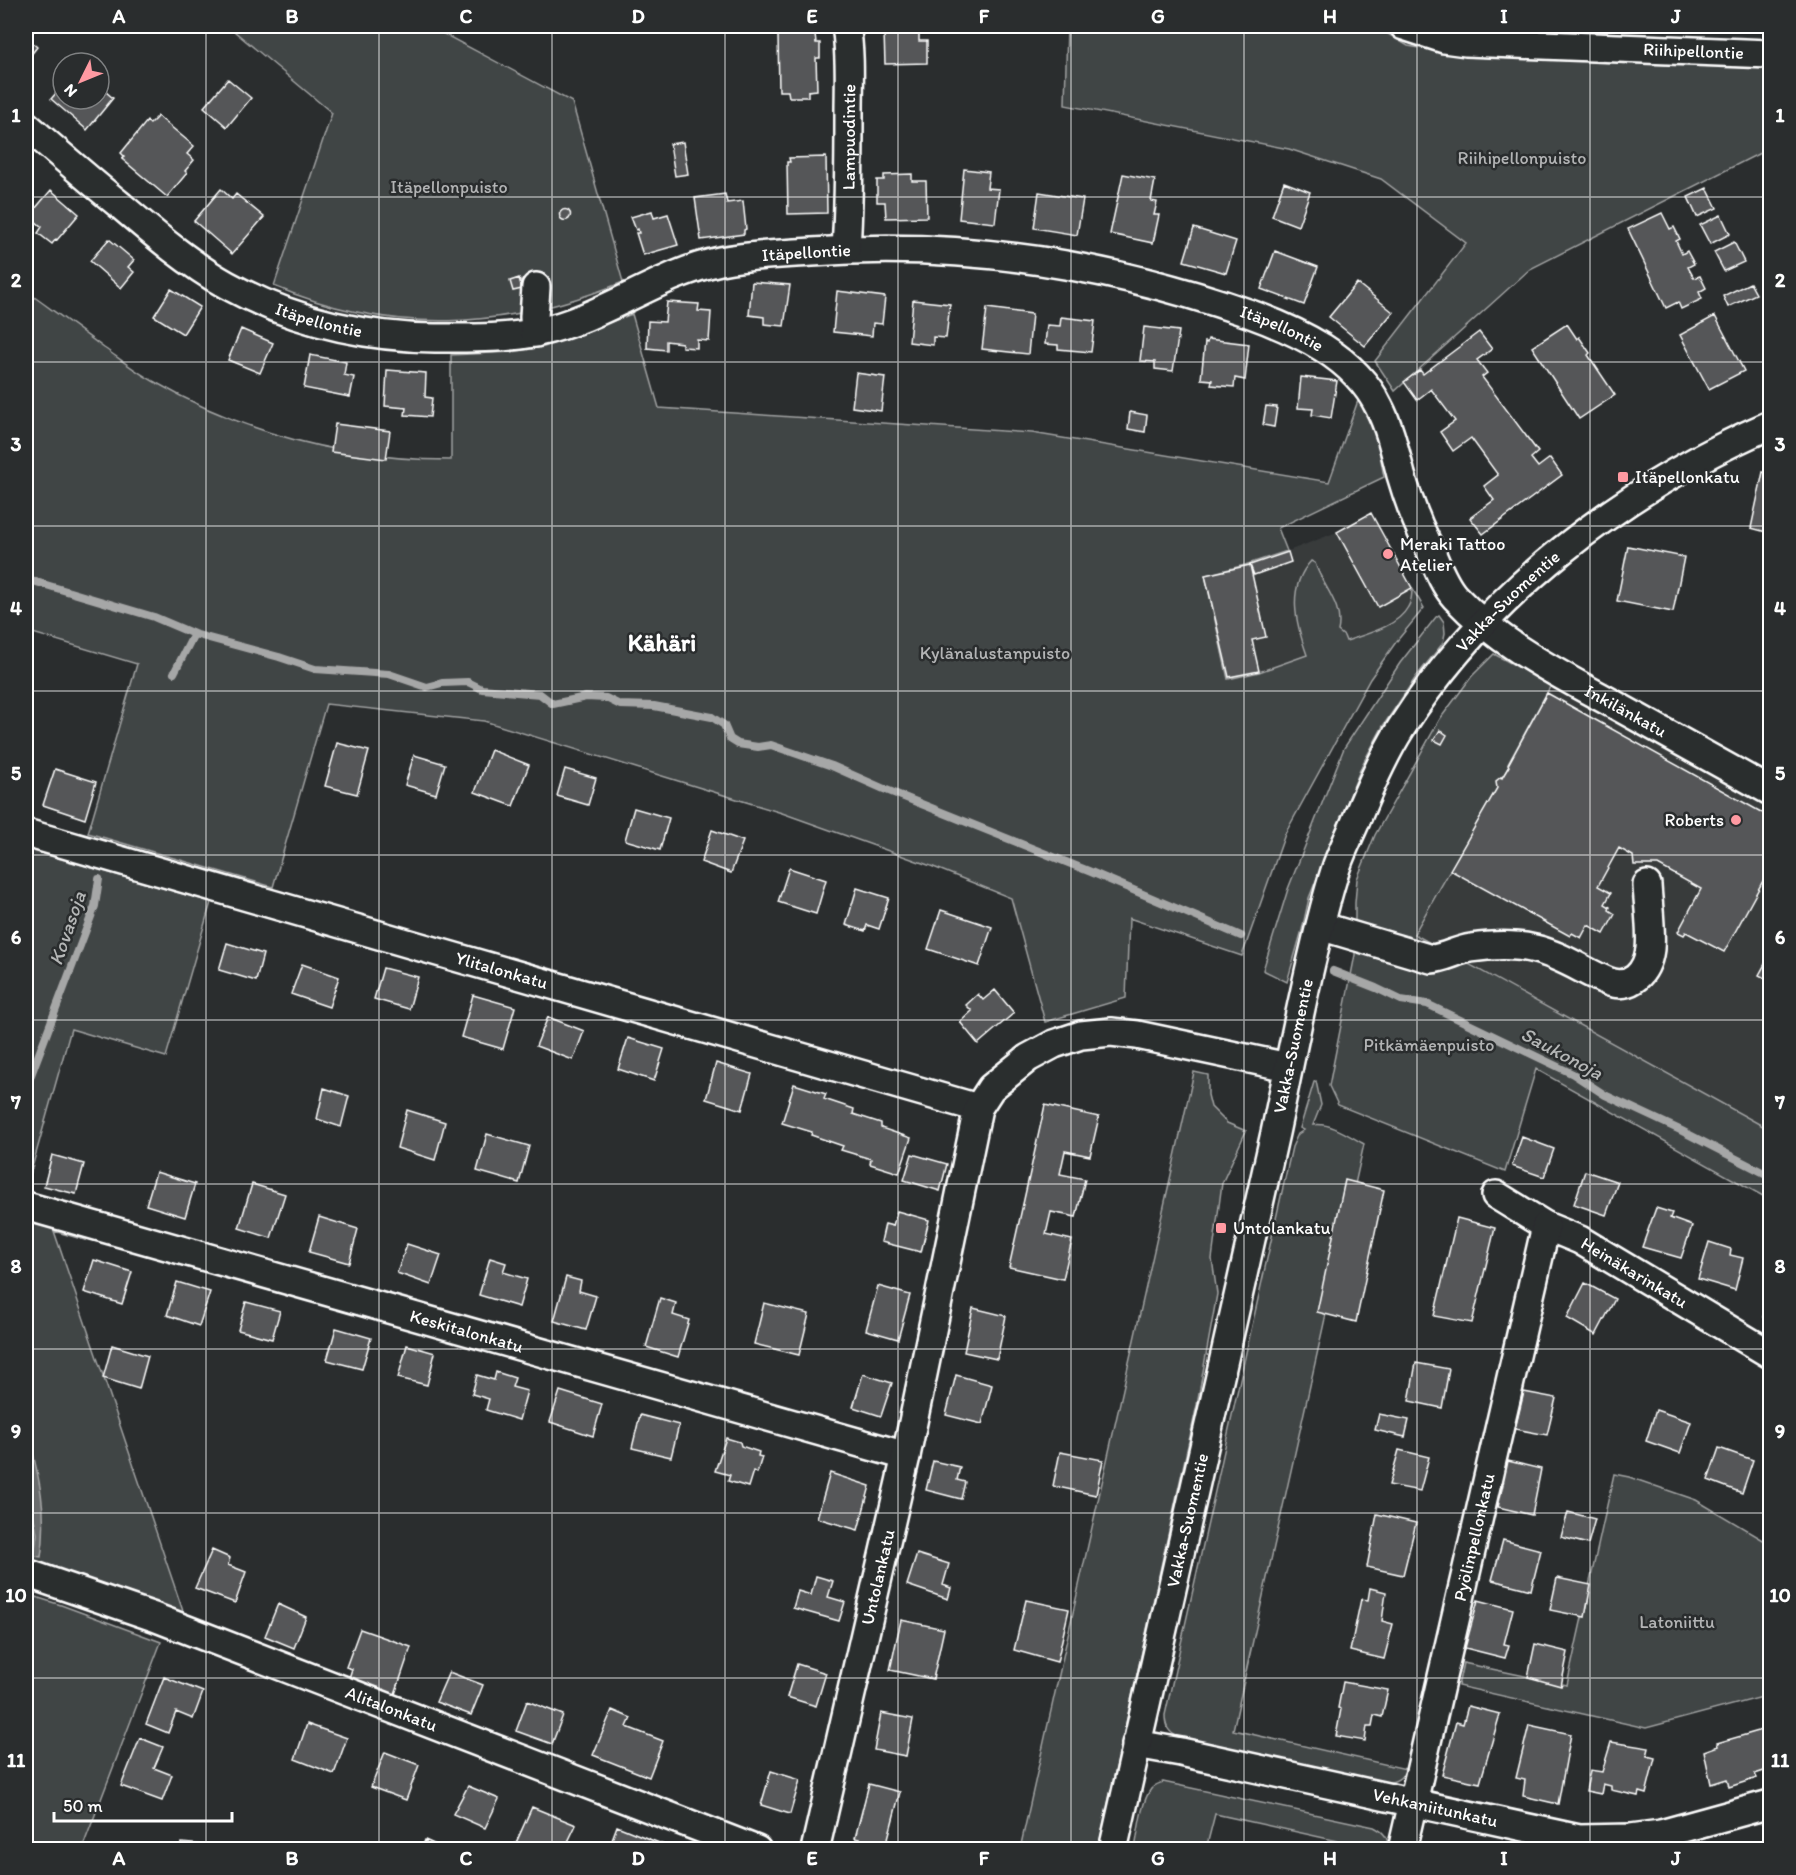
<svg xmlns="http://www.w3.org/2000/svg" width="1796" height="1875" viewBox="0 0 1796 1875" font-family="Itim,sans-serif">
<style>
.built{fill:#373a3b}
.green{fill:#414445;stroke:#a0a2a2;stroke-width:1.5}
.water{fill:#6a6c6d;stroke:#a6a7a7;stroke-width:1.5}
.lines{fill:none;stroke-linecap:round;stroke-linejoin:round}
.stream{stroke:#a6a7a7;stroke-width:8}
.building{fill:#555758;stroke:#fff;stroke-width:1.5}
.minor-casing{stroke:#fff;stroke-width:32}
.minor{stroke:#2a2d2e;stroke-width:27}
.grid{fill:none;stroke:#fff;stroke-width:1.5;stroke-opacity:0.55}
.poi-dot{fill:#ff9aa2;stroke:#2a2d2e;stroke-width:2}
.labels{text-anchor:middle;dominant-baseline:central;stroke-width:5;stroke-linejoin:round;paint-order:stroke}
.street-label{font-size:18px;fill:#fff;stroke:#2a2d2e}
.park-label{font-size:18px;fill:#b3b4b5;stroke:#2a2d2e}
.poi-label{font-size:18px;fill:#fff;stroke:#2a2d2e;text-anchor:start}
.water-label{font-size:20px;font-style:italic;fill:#b4b6b6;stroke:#2a2d2e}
.district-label{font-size:24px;font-weight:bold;fill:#fff;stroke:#2a2d2e}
.neatline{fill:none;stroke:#fff;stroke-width:2}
.grid-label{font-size:20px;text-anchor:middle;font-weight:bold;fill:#fff}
</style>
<rect width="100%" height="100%" fill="#2a2d2e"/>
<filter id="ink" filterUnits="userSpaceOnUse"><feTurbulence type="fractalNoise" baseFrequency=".0167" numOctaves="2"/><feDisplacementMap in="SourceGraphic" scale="12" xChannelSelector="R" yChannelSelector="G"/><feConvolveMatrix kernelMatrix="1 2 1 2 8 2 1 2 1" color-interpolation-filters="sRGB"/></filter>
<g filter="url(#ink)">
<path class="built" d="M1371 513 1412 588 1409 606 1403 613 1396 620 1377 630 1259 672 1228 679 1205 575 1283 553 1337 532Z
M1551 685 1770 806V1130L1414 934 1496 787V781L1501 777Z"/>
<path class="green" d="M228 26H429L572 102 623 282C505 330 393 336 274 286L332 113Z
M1067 26H1375L1408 46 1444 52 1770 69V148L1530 269 1395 391 1375 361 1466 243 1381 179 1289 149 1065 105Z
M26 291C52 310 78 328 104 348 120 359 136 372 153 381 245 434 345 460 451 460V355L512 352 544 347 632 314 659 408 1032 433 1329 482 1360 395 1375 427 1384 477 1278 528 1287 551 1245 565 1205 575 1228 679 1259 672 1307 655C1296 624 1286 588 1311 561L1315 563C1322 586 1344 605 1338 631L1344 636 1346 641C1366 634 1397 627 1408 607 1412 601 1412 594 1412 588L1424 608 1396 642 1370 679 1285 834 1242 956 1129 918 1126 998 1045 1022 1011 898 931 866 782 813 484 721 326 704 273 887 88 833 137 664 26 631Z
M1439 615 1444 622 1445 633 1443 643 1416 677 1383 726 1362 765 1309 898 1302 930 1287 982 1263 970 1288 889 1344 748 1400 663 1436 617Z
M1494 654 1551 685 1508 764 1509 766 1502 778 1501 777 1496 781 1497 788 1414 934 1770 1130V1200L1536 1069 1505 1172 1338 1105 1329 1086 1355 955V903L1357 879 1375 835 1440 719 1472 676Z
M26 849 211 902 166 1057 71 1029 26 1189Z
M1194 1072 1208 1075V1095L1211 1107 1227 1123 1246 1131 1222 1183 1212 1259 1217 1294 1197 1405 1098 1849H1020Z
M1316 1081 1321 1105 1313 1125C1331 1122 1349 1136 1364 1144L1233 1730 1406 1769C1402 1779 1395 1782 1385 1783L1178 1737C1168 1732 1165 1726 1165 1715L1292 1147 1298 1134 1304 1130 1300 1128 1314 1082Z
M26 1217 83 1235 85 1240 54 1231 185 1617 26 1566Z
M1614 1474 1629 1477 1696 1500 1770 1544V1695L1646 1728 1458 1686 1463 1663 1567 1685Z
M26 1594 61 1605 161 1642 82 1849H26Z
M1163 1782 1374 1827C1384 1832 1389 1838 1388 1849H1374L1215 1814 1206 1849H1135C1138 1833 1141 1802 1151 1789 1154 1785 1158 1784 1163 1782Z"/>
<path class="water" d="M26 1425C37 1469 49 1512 41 1557L34 1556 37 1534 26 1477Z"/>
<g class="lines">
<path class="stream" d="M26 579 154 617 194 634 279 657 315 669 389 674 427 687 442 683 468 682 482 689 540 694 553 704 586 697 606 698 620 705 654 706 712 717 724 725 730 739 738 744 758 747 771 745 832 766 884 789 1091 872 1241 936
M174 673 194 634
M1333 971 1376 988 1401 1000 1427 1004 1573 1074 1605 1095 1680 1130 1770 1176
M26 1088 95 906 99 879
M26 1631 30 1607"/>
</g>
<path class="building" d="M26 26H38L27 38 37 47 26 61Z
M919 28V41H927V63L885 64 884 32H886V29Z
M815 34 816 43H820V58H816L817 90 808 91V97H789L788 91H779L778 35Z
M228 79 251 98 227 127 204 107Z
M63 85V99H99V86L113 98 87 130 51 99Z
M158 116 194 146 187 154 194 160 185 171 187 173 167 197 122 159 124 156 121 153 147 121 150 124Z
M683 142 688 174 675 176 670 144Z
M826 157 827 213 788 214 787 162H790L789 158Z
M964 169 989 172 987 188 999 189 995 223 959 219Z
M912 174V181H926L927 217 886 218 885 202H877V180H884V175Z
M1123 174 1155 180 1151 201 1157 202 1154 215H1159L1153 243 1110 234Z
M1284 182 1310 192 1298 226 1272 216Z
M1707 188 1717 208 1697 217 1688 197Z
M221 189 232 199 236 194 264 217 232 254 194 221Z
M51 190 79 214 57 240 56 239 52 244 38 233 42 227 29 216Z
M1039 192 1083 199 1077 235 1034 228Z
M725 194 727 203 743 201 746 229 744 230V234L701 240 695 198Z
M559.5 215a5.5 5.5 0 1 1 11 0a5.5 5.5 0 1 1-11 0Z
M652 211 654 218 668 214 678 245 643 255 636 233H639L638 229 636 230 631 217Z
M1662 213 1670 229 1674 227 1680 239 1676 241 1682 254 1687 251 1694 264 1688 267 1694 278 1700 276 1706 288 1699 292 1702 299 1681 309 1678 302 1666 308 1628 229Z
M1721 215 1730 234 1710 244 1700 225Z
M1194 228 1236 241 1226 273 1184 261Z
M109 239 134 260 128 267 134 272 121 288 90 261Z
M1734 242 1744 262 1724 271 1714 252Z
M1275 251 1318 267 1304 305 1261 289Z
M519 278 522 289 513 291 510 281Z
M752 282 790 285 784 326 764 324V317L749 315Z
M1357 283 1393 312 1365 346 1329 317Z
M1750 283 1756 294 1728 307 1723 296Z
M171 289 200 307 183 334 154 316Z
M837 291 885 297 882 324 873 323 872 336 833 332Z
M913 300 950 304 946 338 933 337V345L909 342Z
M667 302 699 304 698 311 711 312 709 341 697 340V348L682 347V343L666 341V350L647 348 648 321 665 322Z
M987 308 1032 314 1028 354 982 349Z
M1715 316 1744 371 1709 389 1680 335Z
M1061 317 1095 321 1091 352 1058 349V345L1045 344 1047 325 1060 326Z
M1567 324 1577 339 1579 337 1590 353 1588 355 1615 395 1579 419 1532 347Z
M1144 327 1179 331 1173 371 1155 369V362L1140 361Z
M241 329 273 343 260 373 228 360Z
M1479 332 1492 349 1477 360 1487 373 1482 377 1538 452 1531 458 1538 467 1550 458 1562 475 1483 534 1470 518 1494 500 1484 486 1498 475 1471 438 1453 451 1440 432 1455 421 1431 389 1417 400 1404 382 1420 370 1423 374Z
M1208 339 1249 344 1245 380 1235 378 1234 387 1211 385 1212 380 1201 379 1205 342 1207 343Z
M310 355 346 362 344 375 354 377 350 397 304 388Z
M387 370 426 373 425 397 432 398 430 417 405 415 406 408 385 406Z
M856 373 885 377 881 411 852 407Z
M1301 377 1337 381 1331 418 1312 415 1313 409 1298 408Z
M1266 406 1277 407 1274 427 1263 425Z
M1130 412 1147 415 1145 432 1128 429Z
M335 424 390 431 386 459 331 452Z
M1763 472 1770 474V533L1751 528Z
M1371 513 1412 588 1378 607 1337 532Z
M1628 546 1684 557 1673 612 1617 601Z
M1288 552 1291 562 1254 575 1250 565Z
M1250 565 1266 637 1252 640 1259 671 1229 677 1205 575Z
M1547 693 1770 817V868L1724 952 1686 932 1684 935 1678 932 1701 889 1658 865H1634L1633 856 1619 848 1598 886 1611 893 1605 904 1610 907 1609 910 1615 914 1604 934 1588 925 1581 938 1572 933 1570 936 1450 870 1497 788 1496 781 1501 777 1502 778 1509 766 1508 765Z
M1440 730 1447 735 1442 744 1434 740Z
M337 743 369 751 357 794 325 786Z
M491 750 529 765 513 806 475 792Z
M414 755 445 764 436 794 405 785Z
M55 769 96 782 85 819 43 805Z
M565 769 596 778 588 805 557 796Z
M634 808 669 818 660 850 625 840Z
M712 830 743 841 731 873 701 862Z
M789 868 826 880 816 914 778 902Z
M857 888 889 898 879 929 867 925 865 931 846 925Z
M941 910 992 927 979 966 928 949Z
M227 943 263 954 256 981 219 970Z
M1770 955V981L1759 975Z
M302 964 339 977 329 1007 291 994Z
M383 968 418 977 409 1009 374 999Z
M995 990 1014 1013 978 1044 960 1022 972 1011 966 1005 978 994 983 1000Z
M473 995 515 1007 503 1049 461 1037Z
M548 1017 584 1031 573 1060 536 1046Z
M628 1038 664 1049 654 1081 618 1069Z
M716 1063 752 1074 742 1110 706 1099Z
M794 1084 826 1094 824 1099 854 1109 853 1114 881 1123V1128L911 1138 899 1173 870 1164 871 1159 841 1150 843 1146 811 1135 812 1132 782 1123Z
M324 1088 349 1096 341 1127 317 1119Z
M1045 1105 1099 1117 1090 1156 1065 1151 1060 1174 1085 1179 1076 1217 1051 1212 1046 1234 1072 1240 1063 1279 1009 1267Z
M407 1110 445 1122 435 1160 397 1148Z
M487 1134 529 1146 519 1183 477 1171Z
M1522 1137 1554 1149 1544 1177 1512 1166Z
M912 1154 947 1164 940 1191 904 1180Z
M52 1155 84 1164 76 1194 44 1186Z
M1585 1171 1618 1182 1606 1215 1574 1204Z
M156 1172 195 1184 185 1217 146 1205Z
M1345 1180 1384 1190 1356 1322 1317 1312Z
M252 1184 285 1194 271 1238 239 1228Z
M1656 1208 1672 1213 1670 1218 1692 1226 1681 1258 1642 1247Z
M897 1211 929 1220 921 1252 881 1242 885 1224 893 1226Z
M319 1217 358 1229 349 1263 309 1252Z
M1457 1218 1495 1228 1472 1323 1434 1316Z
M1709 1242 1731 1249 1730 1255 1743 1258 1735 1290 1698 1279Z
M407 1244 441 1255 431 1285 397 1273Z
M490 1258 506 1263 503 1272 527 1279 519 1307 479 1295Z
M94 1260 132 1272 122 1304 84 1292Z
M566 1277 581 1281 579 1291 596 1296 586 1330 554 1321Z
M177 1282 210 1292 199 1326 167 1315Z
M1585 1283 1615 1299 1596 1335 1567 1318Z
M878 1286 910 1295 898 1339 866 1330Z
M1770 1296V1320L1763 1317Z
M660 1298 676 1303 673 1315 689 1320 678 1357 646 1347Z
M246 1302 280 1311 272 1339 238 1330Z
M764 1303 809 1314 799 1355 754 1344Z
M973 1308 1006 1316 997 1359 964 1352Z
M336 1328 371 1338 362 1369 327 1360Z
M112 1345 148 1356 139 1389 103 1378Z
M407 1345 435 1353 427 1385 398 1378Z
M1416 1363 1449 1369 1442 1408 1409 1401Z
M496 1372 515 1378 512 1387 527 1391 519 1420 486 1410 489 1399 472 1394 477 1375 494 1380Z
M863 1374 892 1383 881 1416 853 1407Z
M956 1375 992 1385 982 1424 946 1415Z
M560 1391 602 1404 593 1436 550 1422Z
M1524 1392 1556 1398 1547 1435 1515 1429Z
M1656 1410 1691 1422 1680 1453 1646 1441Z
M1379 1414 1409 1420 1405 1437 1375 1430Z
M640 1415 679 1425 671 1457 632 1448Z
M726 1438 740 1442 741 1446 759 1452 758 1456 762 1457 757 1473 753 1471 748 1487 728 1481 730 1475 715 1471Z
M1719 1448 1753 1460 1742 1493 1708 1480Z
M1399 1450 1429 1457 1420 1491 1389 1485Z
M1060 1452 1103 1460 1096 1495 1053 1486Z
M933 1461 960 1467 957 1480 965 1482 961 1499 926 1490Z
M1508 1461 1541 1469 1532 1515 1498 1507Z
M830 1473 870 1486 858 1530 817 1518Z
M1568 1512 1595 1519 1588 1544 1561 1537Z
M1377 1514 1416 1523 1403 1575 1367 1567Z
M1503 1540 1541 1550 1531 1590 1492 1580Z
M212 1550 230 1558 228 1565 246 1572 235 1603 195 1588Z
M917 1554 949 1564 943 1585 951 1588 948 1599 907 1585Z
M816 1576 833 1581 828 1597 845 1602 839 1621 793 1608 798 1591 811 1595Z
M1557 1578 1591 1585 1585 1617 1550 1610Z
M1370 1588 1386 1592 1382 1621 1393 1624 1384 1659 1350 1651 1361 1599 1368 1600Z
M1026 1600 1069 1609 1057 1662 1014 1650Z
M1478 1600 1513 1609 1504 1644 1509 1645 1505 1658 1465 1648Z
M278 1604 306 1617 294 1648 265 1636Z
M901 1620 944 1629 933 1679 890 1670Z
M360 1629 411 1647 394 1697 348 1681 352 1669 346 1667Z
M1535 1644 1568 1652 1561 1686 1528 1677Z
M797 1664 826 1673 816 1706 787 1697Z
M449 1672 483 1685 471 1715 436 1702Z
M164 1677 203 1692 193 1719 176 1712 168 1733 146 1724Z
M1343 1682 1388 1690 1382 1717 1374 1715 1372 1726H1367L1365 1741 1336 1736 1341 1709 1338 1708Z
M527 1701 563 1715 552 1744 516 1731Z
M1468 1706 1500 1714 1480 1783 1442 1775 1456 1722 1463 1724Z
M612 1710 631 1718 627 1727 663 1741 649 1777 593 1755Z
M881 1713 913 1719 906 1756 874 1750Z
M307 1724 347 1738 334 1774 295 1759Z
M1529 1725 1571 1734 1558 1804 1523 1796 1525 1780 1516 1778Z
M1769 1728 1770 1769 1755 1774 1757 1778 1729 1787 1727 1779 1711 1784 1704 1751 1718 1746 1717 1743Z
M140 1738 163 1747 154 1768 172 1775 162 1801 121 1786Z
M1611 1742 1649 1748 1647 1756 1655 1758 1646 1794 1639 1792 1638 1796 1611 1790V1786L1603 1784 1601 1794 1586 1791 1590 1770 1602 1772Z
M385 1752 419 1765 406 1800 371 1787Z
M771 1771 800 1780 790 1814 761 1805Z
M869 1784 900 1792 886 1846 855 1838Z
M468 1786 499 1799 485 1828 453 1814Z
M532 1807 576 1825 564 1850H525L515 1845Z
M617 1826 664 1845 662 1850H608Z
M425 1840 447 1850H421Z
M181 1843 225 1847V1850H180Z"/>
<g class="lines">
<g class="minor-casing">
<g id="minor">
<path id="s1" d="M1404 26 1444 39 1466 42 1770 54"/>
<path id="s2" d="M26 125C57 152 88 179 120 205 154 234 189 264 227 285 291 320 363 337 435 338 469 338 504 339 538 332 604 318 656 275 720 261 750 255 782 254 812 252 960 241 1108 264 1248 313 1298 331 1355 357 1379 407 1390 428 1395 452 1401 475 1408 499 1416 521 1427 543 1435 560 1442 583 1455 597 1500 645 1561 675 1617 706 1668 734 1719 763 1770 791"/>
<path id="s3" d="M846 249C849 204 849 159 849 114 849 84 851 55 846 26"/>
<path d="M535 333 534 317 536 287"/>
<path id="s4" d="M26 833 978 1108"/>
<path d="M1320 926 1431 959C1445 958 1457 950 1471 948 1491 945 1515 944 1535 949 1561 955 1583 971 1607 981 1631 991 1647 972 1650 949 1652 931 1648 904 1647 885"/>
<path id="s5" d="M1496 1195 1546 1226 1580 1240 1770 1354"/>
<path id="s6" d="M26 1206 906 1456"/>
<path id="s7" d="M26 1573 154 1617 757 1850"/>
<path id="s8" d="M1136 1744 1181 1752 1579 1839 1631 1838 1661 1834 1770 1804"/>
<path id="s9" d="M815 1850 906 1456 978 1108 991 1088 1028 1058 1054 1044 1081 1035 1111 1032 1137 1035 1288 1067"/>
<path id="s10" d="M1113 1850 1275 1133C1287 1076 1298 1019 1311 963 1319 930 1326 897 1337 865 1342 851 1349 837 1355 823 1368 791 1382 758 1401 728 1487 593 1624 488 1770 425"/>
<path id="s11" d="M1402 1850 1546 1226"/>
</g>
</g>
<use href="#minor" class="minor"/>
</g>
</g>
<path class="grid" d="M206 26V1850M379 26V1850M552 26V1850M725 26V1850M898 26V1850M1071 26V1850M1244 26V1850M1417 26V1850M1590 26V1850M26 197H1770M26 362H1770M26 526H1770M26 691H1770M26 855H1770M26 1020H1770M26 1184H1770M26 1349H1770M26 1513H1770M26 1678H1770"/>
<g class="poi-dot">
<rect x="1617" y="471" width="12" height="12" rx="3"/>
<circle cx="1388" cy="554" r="6"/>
<circle cx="1736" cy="820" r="6"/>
<rect x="1215" y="1222" width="12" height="12" rx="3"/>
</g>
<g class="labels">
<g class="street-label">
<text stroke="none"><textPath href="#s1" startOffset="292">Riihipellontie</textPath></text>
<text stroke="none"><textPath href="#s3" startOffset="112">Lampuodintie</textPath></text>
<text stroke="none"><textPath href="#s2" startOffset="860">Itäpellontie</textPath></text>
<text stroke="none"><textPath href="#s2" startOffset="356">Itäpellontie</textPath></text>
<text stroke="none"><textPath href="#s2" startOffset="1346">Itäpellontie</textPath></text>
<text stroke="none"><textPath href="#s10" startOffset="1328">Vakka-Suomentie</textPath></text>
<text stroke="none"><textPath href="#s2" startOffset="1886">Inkilänkatu</textPath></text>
<text stroke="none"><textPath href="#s4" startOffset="495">Ylitalonkatu</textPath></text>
<text stroke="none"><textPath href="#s10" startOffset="824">Vakka-Suomentie</textPath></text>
<text stroke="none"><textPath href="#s5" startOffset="159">Heinäkarinkatu</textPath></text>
<text stroke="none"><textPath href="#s6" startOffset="458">Keskitalonkatu</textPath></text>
<text stroke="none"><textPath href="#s10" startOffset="338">Vakka-Suomentie</textPath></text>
<text stroke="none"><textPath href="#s11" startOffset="321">Pyölinpellonkatu</textPath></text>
<text stroke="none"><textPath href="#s9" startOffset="280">Untolankatu</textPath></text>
<text stroke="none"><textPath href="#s7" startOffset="390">Alitalonkatu</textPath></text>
<text stroke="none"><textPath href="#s8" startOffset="306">Vehkaniitunkatu</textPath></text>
</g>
<g class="park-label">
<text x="1522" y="158">Riihipellonpuisto</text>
<text x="449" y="187">Itäpellonpuisto</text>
<text x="995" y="653">Kylänalustanpuisto</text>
<text x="1429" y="1045">Pitkämäenpuisto</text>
<text x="1677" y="1622">Latoniittu</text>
</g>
<g class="poi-label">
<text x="1635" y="477">Itäpellonkatu</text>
<text x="1400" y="544">Meraki Tattoo<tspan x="1400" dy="21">Atelier</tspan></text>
<text x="1724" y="820" text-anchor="end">Roberts</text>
<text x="1233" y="1228">Untolankatu</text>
</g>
<g class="water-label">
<text transform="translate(67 928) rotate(-71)">Kovasoja</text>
<text transform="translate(1562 1053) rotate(28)">Saukonoja</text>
</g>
<g class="district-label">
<text x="662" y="642">Kähäri</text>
</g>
</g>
<rect width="1796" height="1875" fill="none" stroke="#2a2d2e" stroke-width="66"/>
<g transform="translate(81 81) rotate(227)"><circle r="28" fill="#2a2d2e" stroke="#7f8182" stroke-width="1.5"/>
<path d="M0-4.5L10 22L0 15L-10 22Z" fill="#ff9aa2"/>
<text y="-9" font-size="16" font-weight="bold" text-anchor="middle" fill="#ffffff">N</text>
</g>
<path d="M54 1812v9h178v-9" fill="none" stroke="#ffffff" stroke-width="3"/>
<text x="63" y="1812" font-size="18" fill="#ffffff" stroke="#2a2d2e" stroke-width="4.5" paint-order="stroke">50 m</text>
<rect x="33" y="33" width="1730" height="1809" class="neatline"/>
<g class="grid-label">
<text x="119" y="23">A</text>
<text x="292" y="23">B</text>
<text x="466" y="23">C</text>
<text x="638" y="23">D</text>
<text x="812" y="23">E</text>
<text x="984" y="23">F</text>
<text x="1158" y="23">G</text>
<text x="1330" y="23">H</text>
<text x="1504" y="23">I</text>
<text x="1676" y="23">J</text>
<text x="16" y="122">1</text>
<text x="1780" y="122">1</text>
<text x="16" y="287">2</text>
<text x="1780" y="287">2</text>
<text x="16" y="451">3</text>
<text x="1780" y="451">3</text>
<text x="16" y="615">4</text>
<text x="1780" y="615">4</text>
<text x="16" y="780">5</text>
<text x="1780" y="780">5</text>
<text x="16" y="944">6</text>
<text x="1780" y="944">6</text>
<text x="16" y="1109">7</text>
<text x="1780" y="1109">7</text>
<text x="16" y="1273">8</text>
<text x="1780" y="1273">8</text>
<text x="16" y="1438">9</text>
<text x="1780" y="1438">9</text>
<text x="16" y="1602">10</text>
<text x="1780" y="1602">10</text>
<text x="16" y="1767">11</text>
<text x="1780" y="1767">11</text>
<text x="119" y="1865">A</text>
<text x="292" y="1865">B</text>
<text x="466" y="1865">C</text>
<text x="638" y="1865">D</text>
<text x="812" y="1865">E</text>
<text x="984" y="1865">F</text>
<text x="1158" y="1865">G</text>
<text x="1330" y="1865">H</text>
<text x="1504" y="1865">I</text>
<text x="1676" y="1865">J</text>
</g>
</svg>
